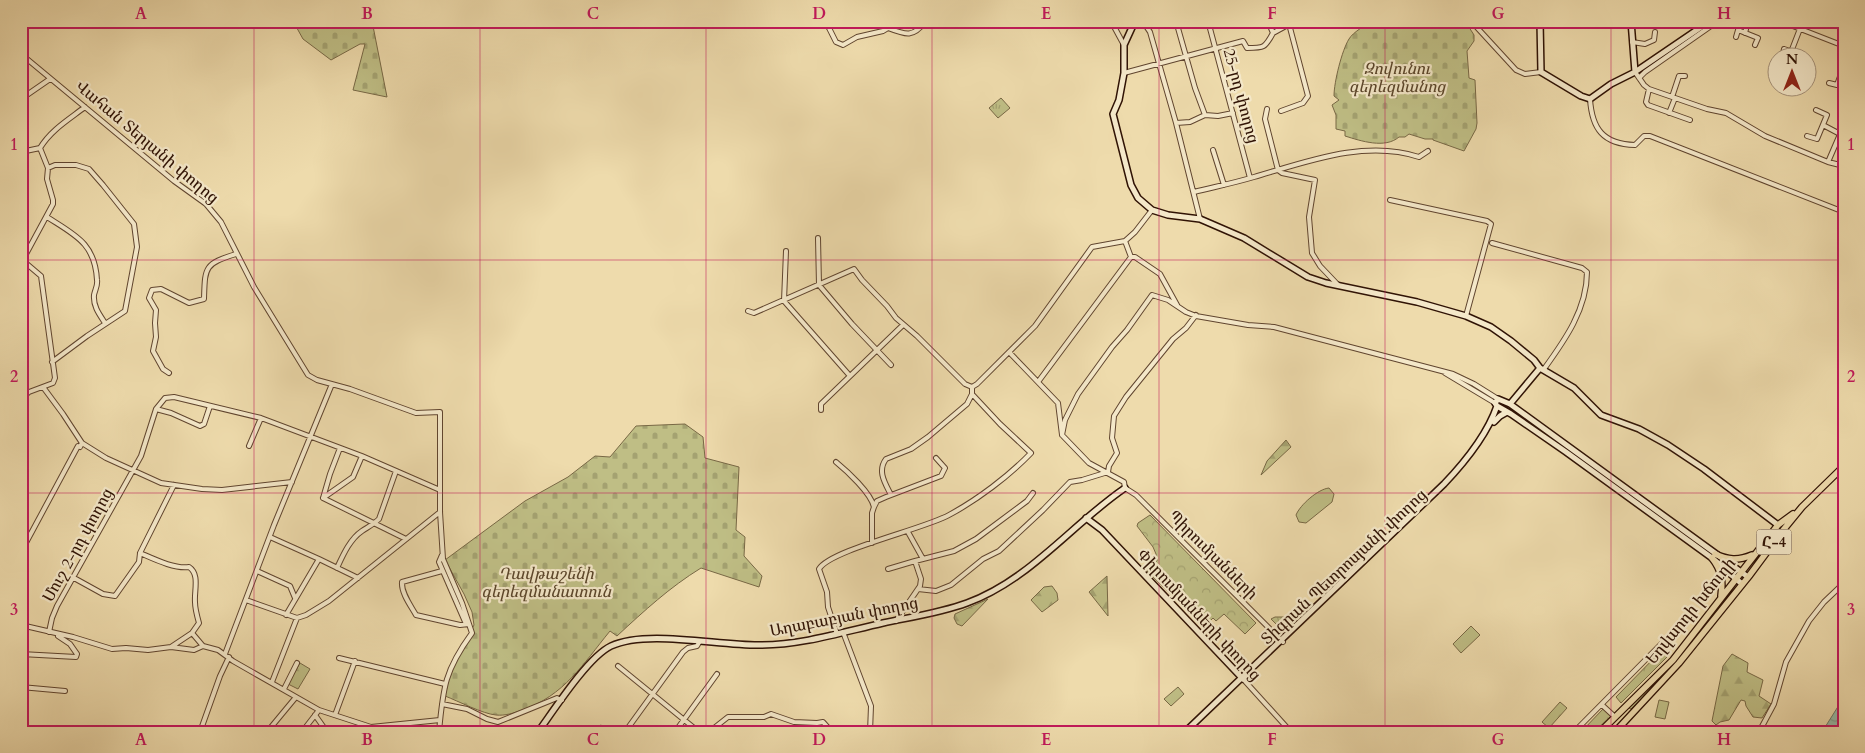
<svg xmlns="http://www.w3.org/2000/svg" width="1865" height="753" viewBox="0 0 1865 753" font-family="Cardo,'Noto Serif Armenian',serif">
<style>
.grass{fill:url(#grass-tufts);stroke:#786845}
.forest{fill:url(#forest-firs);stroke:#786845}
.cemetery{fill:url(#cemetery-stones);stroke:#786845}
.park{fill:url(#park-crowns);stroke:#786845}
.pitch{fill:#bfbe85;stroke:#786845}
.water{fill:url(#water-waves);stroke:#6f7868}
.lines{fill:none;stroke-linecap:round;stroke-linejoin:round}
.street-casing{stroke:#60452f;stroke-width:6}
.secondary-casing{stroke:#301305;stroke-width:8}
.primary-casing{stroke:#301305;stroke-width:8}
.street{stroke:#f4e8c9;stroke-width:4}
.secondary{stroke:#f4e8c9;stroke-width:5}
.primary{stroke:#eedbac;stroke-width:5.5}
.grid{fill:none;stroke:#c2185b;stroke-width:1;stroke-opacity:0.55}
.labels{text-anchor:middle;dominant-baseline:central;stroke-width:4.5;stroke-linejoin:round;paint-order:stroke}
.shield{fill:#f4e8c9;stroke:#6b5340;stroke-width:1}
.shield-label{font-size:15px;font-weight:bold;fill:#301305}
.park-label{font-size:16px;font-style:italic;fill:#5b462b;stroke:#f4e8c9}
.street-label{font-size:16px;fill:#301305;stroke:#f4e8c9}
.neatline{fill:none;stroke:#c2185b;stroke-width:2}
.grid-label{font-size:16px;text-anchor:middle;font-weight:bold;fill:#c2185b}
</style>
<defs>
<pattern id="grass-tufts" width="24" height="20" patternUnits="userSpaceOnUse" patternTransform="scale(1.25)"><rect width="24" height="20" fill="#bfbe85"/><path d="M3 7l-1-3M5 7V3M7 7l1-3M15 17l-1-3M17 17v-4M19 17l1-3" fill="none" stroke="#a4a271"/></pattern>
<pattern id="forest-firs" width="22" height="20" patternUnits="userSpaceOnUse" patternTransform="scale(1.25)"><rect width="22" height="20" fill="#bfbe85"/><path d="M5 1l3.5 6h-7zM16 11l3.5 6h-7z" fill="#a4a271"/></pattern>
<pattern id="cemetery-stones" width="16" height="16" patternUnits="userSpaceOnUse" patternTransform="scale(1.25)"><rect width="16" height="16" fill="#bfbe85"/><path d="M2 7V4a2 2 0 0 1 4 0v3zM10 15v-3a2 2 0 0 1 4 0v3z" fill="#a4a271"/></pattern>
<pattern id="park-crowns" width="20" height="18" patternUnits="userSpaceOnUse" patternTransform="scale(1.25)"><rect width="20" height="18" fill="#bfbe85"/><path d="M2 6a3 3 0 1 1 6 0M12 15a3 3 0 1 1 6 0" fill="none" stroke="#a4a271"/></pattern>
<pattern id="water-waves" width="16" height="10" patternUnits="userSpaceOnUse" patternTransform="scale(1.25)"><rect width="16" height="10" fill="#9ba"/><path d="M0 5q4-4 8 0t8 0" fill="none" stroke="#84a091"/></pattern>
</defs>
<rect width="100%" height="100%" fill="#eedbac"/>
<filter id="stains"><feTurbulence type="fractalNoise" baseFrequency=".004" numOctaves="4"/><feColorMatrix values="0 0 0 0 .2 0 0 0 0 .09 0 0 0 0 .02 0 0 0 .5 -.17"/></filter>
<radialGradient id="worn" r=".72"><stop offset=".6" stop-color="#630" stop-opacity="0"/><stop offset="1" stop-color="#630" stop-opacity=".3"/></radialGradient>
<path class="grass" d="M1001 98 1010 108 998 118 989 108Z
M1298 611 1300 613 1297 617 1293 618 1284 624 1286 627 1282 630 1271 619 1275 617H1284Z
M1709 618 1711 620 1680 659 1631 709 1629 708 1670 667Z
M1662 650 1668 656 1621 703 1616 697Z
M1603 709 1611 716 1594 732H1581Z"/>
<path class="forest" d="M1286 440 1291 447 1261 475 1267 461Z
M1107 576 1108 616 1089 592Z
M1052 586 1057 593 1058 600 1042 612 1031 600 1044 587Z
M988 599 962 626 957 624 954 618 955 614Z
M1732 654 1748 663 1747 672 1763 680 1759 696 1771 704 1762 718 1753 717 1746 706 1745 701 1741 700 1729 720 1720 722 1716 725 1712 721 1723 666Z
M300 663 310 669 298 689 288 684Z
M1560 702 1567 708 1549 728 1542 722Z"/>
<path class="cemetery" d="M293 21H372L387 97 353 90 365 44H360L331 60 303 39Z
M1371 21H1465L1474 35V41L1467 51 1469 78 1475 80 1477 123 1476 129 1464 151 1433 140V139H1425L1409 134 1405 137H1399C1385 149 1361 141 1345 136V131L1336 129V115L1332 105 1339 100 1334 96C1334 82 1342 50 1349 39 1353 32 1365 26 1371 21Z
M685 424 703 437 705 458 739 467 736 530 745 537 744 556 762 576 759 587 701 568C670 587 644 611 617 636L610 631C583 664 564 696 522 710 514 713 505 716 496 715 483 714 458 701 445 696L447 676 474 625 472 612 464 594 445 560 525 501 568 477 595 456 610 457 636 426Z"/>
<path class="park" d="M1150 515 1256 623 1245 634 1224 614 1216 621 1213 618 1210 621 1205 616 1198 621 1147 571 1148 567 1157 561 1156 554 1153 547 1137 526 1138 523Z"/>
<path class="pitch" d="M1329 488 1334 494 1332 502 1306 523 1299 522 1296 515C1300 505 1318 489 1329 488Z
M1471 626 1480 635 1461 653 1453 644Z
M1178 687 1184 694 1171 706 1164 699Z
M1659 700 1669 702 1665 719 1655 717Z"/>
<path class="water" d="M1844 697V725L1839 732H1822Z"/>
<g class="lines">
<g class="street-casing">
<path id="street" d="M822 21 829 28 836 42 843 45 857 37 883 31 888 28C906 35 913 38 926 21
M877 21 888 28
M1111 21 1124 45
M1176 21 1195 88 1205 115
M1208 21 1250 178
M1471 21 1516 70 1525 74 1541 72
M1780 21 1844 46
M21 24 32 21
M1134 24 1146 26 1150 32 1176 123 1200 219
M1273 33 1295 21
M1745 33 1748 21
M1736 37 1738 30 1758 38 1755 45
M1632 42 1645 44 1654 40 1655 32
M1791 52 1803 21
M21 54 174 181 206 204 221 222 254 287 308 375 317 380 350 389 416 413 440 412V512L443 559 462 603 472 633C445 670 443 687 439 732
M1782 58 1784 49 1802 55
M1635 72 1644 85 1649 89 1707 109 1726 113 1765 136 1828 162 1844 166
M1124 73 1243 41 1247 48C1264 48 1265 48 1273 33L1268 21
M1639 78 1645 72 1718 21
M1829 83 1837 85 1842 71
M1649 89 1646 102 1648 105 1690 120
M1672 97 1679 76H1685
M21 99 50 79
M1590 99C1592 129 1603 144 1635 145L1644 136H1650L1844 212
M1267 109 1265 119 1278 170 1282 173 1315 180 1309 217 1312 253 1320 266 1339 286
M1281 111 1303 103 1308 96 1289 24
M1669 113 1675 98
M1176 123 1190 122 1205 115 1218 116 1233 113
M1823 125 1840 134
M1807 136 1817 139 1827 115 1816 110
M1213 150 1224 185
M21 152 40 148C51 130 68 120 85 107
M1828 162 1844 125
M48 168 55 165H76L89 169 103 185 134 224 137 247 125 311 87 336 52 362
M1194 192C1214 187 1234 183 1254 177 1306 162 1365 139 1419 157L1428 151
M1390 200 1487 221 1491 224 1466 316
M47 217C75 235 95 243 97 280 98 285 95 290 94 295 93 306 99 314 105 323
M818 238 819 285 852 324 891 365
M1492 243 1582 268 1587 272C1587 309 1565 340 1544 369
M786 251 784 301 850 376
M1131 257H1135L1160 274 1177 305
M21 259 41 276 55 378 53 383 29 392 21 399
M21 268 25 261 26 254 53 204V200L47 179 48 168 40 148
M748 311 754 313 854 269 862 280 887 306 896 318 917 336 965 384 972 387
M1009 352 1058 403 1062 435 1089 463 1124 482 1125 488 1136 495 1283 642
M169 373 163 369 153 351 156 337 155 323 156 310 149 298 152 290 161 289 189 303 204 299C205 267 204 264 236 254
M1445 373 1495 403
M1038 382 1131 257 1125 241
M43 387 63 414 82 443 106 458 161 483 202 489 222 490 292 482
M972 387 977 384 1035 326 1092 247 1125 241 1135 232 1152 210
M156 409 171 413 200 426 204 424 210 406
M821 410V404L903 325
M1062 435 1065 420 1078 394 1112 347 1127 330 1152 295 1168 300 1186 312 1196 316 1248 325 1274 327 1453 374 1474 384 1498 399
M249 446 261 418
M836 462C847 471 871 493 874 507L877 501 886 497 941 476 945 468 936 458
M891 495C885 483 877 471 886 459L911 449 928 437 967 404 972 394
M323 498 406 539
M323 498 353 477 362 456
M323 498 330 474 340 448
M270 537 319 559 286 615
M872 543V513L874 507
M21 552 78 446 80 447 82 443
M140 553C154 559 174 569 189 567 200 574 194 591 195 602 195 609 197 616 199 623L192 633 203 646 218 650 233 661 319 710 371 727 440 720
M442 555 439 562 466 624
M319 559 358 578
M923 559 954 551 976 539 1027 501 1033 493
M337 568C343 555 350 539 362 531 368 527 374 524 379 519L396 471
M888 569 915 561
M257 571 290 586 295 598
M442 571 402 582C401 593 411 606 416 615L460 625 469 624
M74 578 103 594 115 596 139 562 140 553 174 485
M918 589 936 591 951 585 983 559 999 551 1043 510 1070 482 1082 480 1108 472 1109 466 1117 453 1112 438 1114 416 1126 397 1173 339 1186 328 1196 315
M246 600 297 618 306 615 329 601 440 512
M896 621 920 586 921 579 915 561 923 559 908 532
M21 625 73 637 112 649 126 648 148 650 171 647 192 633
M49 632 52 618 57 606 141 456 156 409 165 398 174 397 261 418 362 456 440 490
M843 632 871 706 870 732
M837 634 828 607 827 592 819 569C830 550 924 529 949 515 977 500 1009 476 1031 453L1000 424 972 394V387
M171 647 194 650 203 646
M21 654 76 657 77 654 70 644 58 636
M225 654 274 525 332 384
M339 658 445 684
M618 666 699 732
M1243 679 1291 732
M272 682 297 618
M21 687 65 691
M284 689 297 663
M442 704 467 709 487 719 498 722 557 698 562 700
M1602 705 1615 717
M315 715 327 732
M335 715 355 661
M601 728 606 732
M200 732 220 676 229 657
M267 732 296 697
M302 732 319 710
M625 732 683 652 688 648 697 646 700 641
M675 732 717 674
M709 732 728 717H764L771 714 794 722 817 723 823 722 832 732
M1574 732 1676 629
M1759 732 1774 704 1786 662 1809 621 1824 602 1844 583"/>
</g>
<g class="secondary-casing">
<path id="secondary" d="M1135 21 1124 45V73L1119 100 1113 114 1131 185 1138 198 1152 210 1168 215 1200 219 1207 222 1244 238 1308 277 1326 283 1417 302 1466 316 1491 327 1511 341 1534 360 1540 368 1574 388 1601 415 1639 429 1668 445 1704 469 1778 525
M1540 21 1541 72 1581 96 1590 99 1611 84 1635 72 1710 21
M1631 21 1635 72
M1510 404 1540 368
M1497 406 1511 414 1566 452 1712 558 1742 584
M1494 422 1500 416 1507 412
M1086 518 1102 530 1243 679
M538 732C554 710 588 657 611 646 647 629 719 646 761 645 802 645 843 632 883 623 911 617 940 613 967 603 1030 580 1072 524 1125 488
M1185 732 1444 484C1465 462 1487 435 1497 406L1495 403 1498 399 1510 404 1748 577"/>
</g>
<g class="primary-casing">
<path id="primary" d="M1715 554C1728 560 1738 561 1752 555
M1712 558C1722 571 1723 580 1721 596
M1600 732 1673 660 1778 525 1793 514
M1615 732 1679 663 1749 576 1784 529 1802 507 1844 466"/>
</g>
<use href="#street" class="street"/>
<use href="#secondary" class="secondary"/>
<use href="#primary" class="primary"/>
</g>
<path class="grid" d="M254 21V732M480 21V732M706 21V732M932 21V732M1159 21V732M1385 21V732M1611 21V732M21 260H1844M21 493H1844"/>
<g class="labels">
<rect class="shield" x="1756.5" y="529.5" width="35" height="25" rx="4"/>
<g class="shield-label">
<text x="1774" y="542">Հ-4</text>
</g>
<g class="park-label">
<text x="1397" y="69">Զովունու<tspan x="1397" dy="18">գերեզմանոց</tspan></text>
<text x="546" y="574">Դավթաշենի<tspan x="546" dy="18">գերեզմանատուն</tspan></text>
</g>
<g class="street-label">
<text transform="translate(1241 96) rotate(75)">25-րդ փողոց</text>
<text transform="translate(147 142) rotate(40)">Վահան Տերյանի փողոց</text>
<text transform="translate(78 545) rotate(-61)">Մուշ 2-րդ փողոց</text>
<text transform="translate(1213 555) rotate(45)">Պիրումյանների</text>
<text transform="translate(1344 567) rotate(-43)">Տիգրան Պետրոսյանի փողոց</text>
<text transform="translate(1691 611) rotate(-51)">Եղվարդի խճուղի</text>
<text transform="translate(1199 615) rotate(47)">Փիրումյանների փողոց</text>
<text transform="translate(844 617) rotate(-11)">Աղաբաբյան փողոց</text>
</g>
</g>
<rect width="1865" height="753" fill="none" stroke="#eedbac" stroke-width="55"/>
<g transform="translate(1792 72)"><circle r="24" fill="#f4e8c9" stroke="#a6937b"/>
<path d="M0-4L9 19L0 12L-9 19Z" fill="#8f2418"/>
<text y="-8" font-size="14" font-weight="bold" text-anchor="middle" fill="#301305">N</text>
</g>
<rect x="28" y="28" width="1810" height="698" class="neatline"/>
<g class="grid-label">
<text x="141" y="19">A</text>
<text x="367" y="19">B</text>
<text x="593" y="19">C</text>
<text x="819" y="19">D</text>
<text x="1046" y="19">E</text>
<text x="1272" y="19">F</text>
<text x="1498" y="19">G</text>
<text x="1724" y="19">H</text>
<text x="14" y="150">1</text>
<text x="1851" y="150">1</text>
<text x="14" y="382">2</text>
<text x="1851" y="382">2</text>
<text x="14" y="615">3</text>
<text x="1851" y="615">3</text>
<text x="141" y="745">A</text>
<text x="367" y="745">B</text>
<text x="593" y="745">C</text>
<text x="819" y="745">D</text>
<text x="1046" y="745">E</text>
<text x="1272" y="745">F</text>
<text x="1498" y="745">G</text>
<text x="1724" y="745">H</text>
</g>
<rect width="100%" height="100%" filter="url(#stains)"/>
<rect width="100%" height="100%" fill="url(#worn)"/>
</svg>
